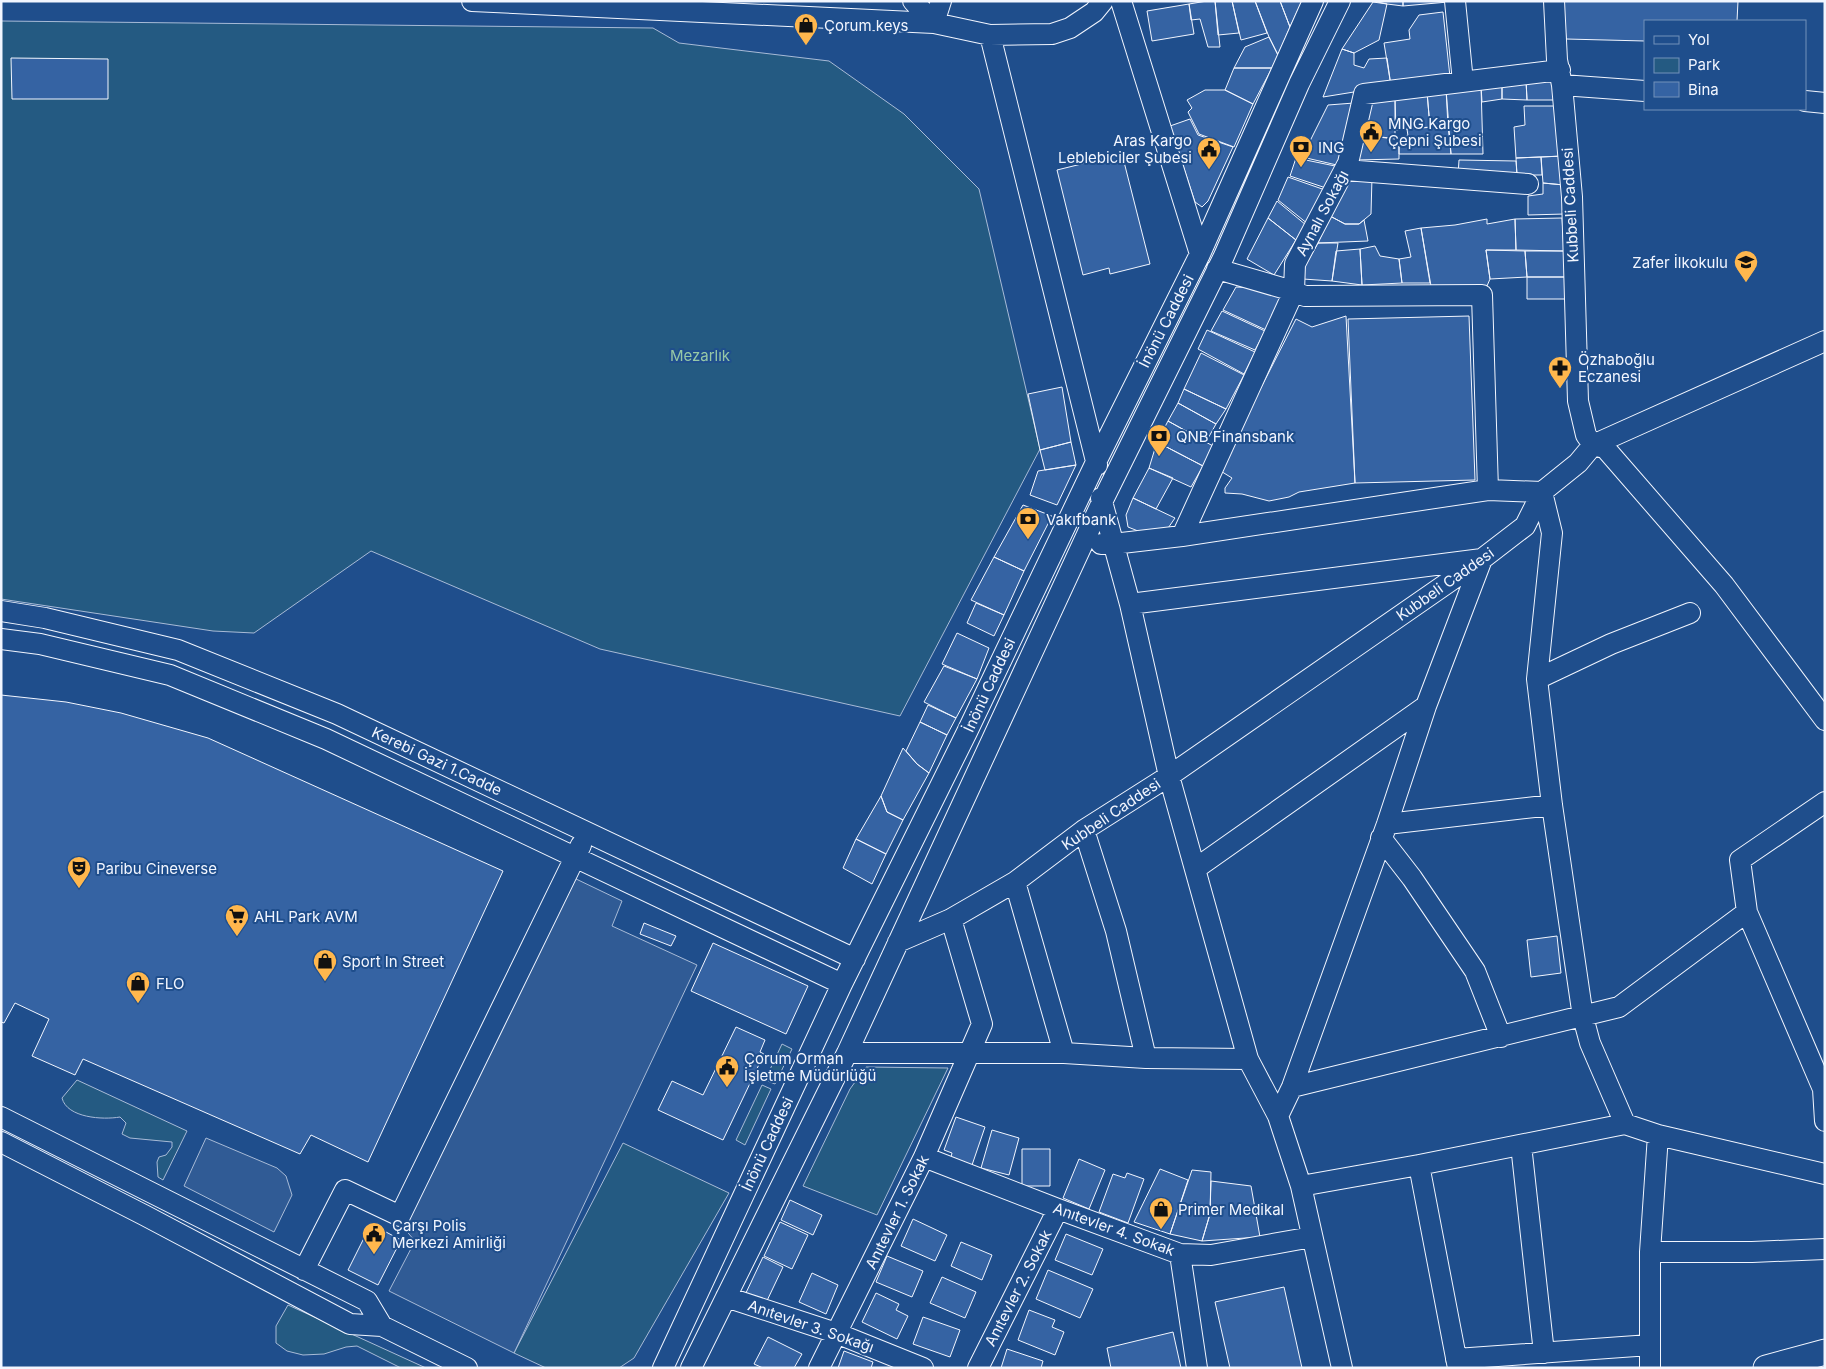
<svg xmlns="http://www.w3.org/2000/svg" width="1826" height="1369" viewBox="0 0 1826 1369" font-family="Inter,sans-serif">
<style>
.green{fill:#245a82;stroke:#a8bbd7}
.parking{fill:#305b95;stroke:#a8bbd7}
.building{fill:#3563a3;stroke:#f2f6ff}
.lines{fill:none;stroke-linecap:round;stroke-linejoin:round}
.minor-casing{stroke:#f2f6ff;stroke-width:22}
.major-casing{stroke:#f2f6ff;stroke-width:27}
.minor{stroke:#1f4e8c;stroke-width:20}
.major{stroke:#1f4e8c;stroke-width:25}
.labels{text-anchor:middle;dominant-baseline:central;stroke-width:4;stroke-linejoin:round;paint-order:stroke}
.poi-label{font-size:15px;fill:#f2f6ff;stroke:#1f4e8c;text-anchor:start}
.street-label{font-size:15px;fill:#f2f6ff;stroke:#1f4e8c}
.park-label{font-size:15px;fill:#97c8a6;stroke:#1f4e8c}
</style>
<rect width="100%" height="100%" fill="#1f4e8c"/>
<path class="green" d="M1 21 653 28 679 43 829 61 904 114 979 189 1040 449 900 716 600 649 371 551 254 633 213 631 1 599Z
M782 1044 792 1049 775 1084 765 1080Z
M866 1067 948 1068 877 1215 803 1186 850 1089Z
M77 1080 187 1131 163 1180 158 1177 157 1162 159 1157 166 1155 172 1147V1142L130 1138 122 1134 126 1123 120 1117C103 1120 67 1118 62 1098Z
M762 1085 771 1089 745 1145 736 1140Z
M623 1143 729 1193 634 1358 619 1368H546L514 1353Z
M288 1305 426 1368H401L357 1346 346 1347 324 1354 303 1355 287 1351 276 1343V1326Z"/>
<path class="parking" d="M574 878 622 901 612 926 697 965 514 1353 389 1291 415 1241 403 1227Z
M206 1138 277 1168 286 1176 292 1195 274 1232 184 1186Z"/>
<path class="building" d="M1207 1H1215L1220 47H1208L1200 19 1191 20 1189 4Z
M1215 1H1232L1239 33 1218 35Z
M1232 1H1255L1267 33 1241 40Z
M1255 1H1280L1290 27 1278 55 1269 37Z
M1280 1H1302L1290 27Z
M1373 1H1403V6L1387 4Z
M1403 1H1448V2L1403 6Z
M1563 1H1738L1737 21H1645V41L1566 39Z
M1373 2 1387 4 1379 40 1354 53 1342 49Z
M1189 4 1194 34 1152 41 1147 11Z
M1443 12 1450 77 1391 86 1384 43 1410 39 1409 30 1419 15Z
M1269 37 1278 55 1272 68H1234L1245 47Z
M1342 49 1354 53V65L1364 68 1369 59 1387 58 1391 86 1323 97Z
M11 58 108 59V99H12Z
M1234 68H1272L1253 104 1225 90Z
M1555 75 1559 100H1527L1526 80Z
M1526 80 1527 100 1502 99V83Z
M1502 83V99L1482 102 1481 86Z
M1481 86 1483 154H1451L1446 89Z
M1446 89 1448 126 1430 127 1427 92Z
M1205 90H1225L1253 104 1234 147 1199 134 1188 112 1192 108 1187 100Z
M1427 92 1430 127 1396 130 1395 98Z
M1395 98V139L1362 135 1371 102Z
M1354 103 1341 166 1302 157 1328 105Z
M1524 106H1560L1563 156 1516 158 1514 127 1525 125Z
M1190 119 1198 135 1233 147 1208 201 1202 207 1195 202 1170 126Z
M1448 126 1451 154H1399V146L1404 144 1403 137 1408 136 1407 129Z
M1362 135 1390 138 1391 145 1399 146V159L1355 160Z
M1122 154 1150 264 1110 274 1109 268 1083 275 1057 170Z
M1563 156 1564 185 1543 183 1541 157Z
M1541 157 1542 175H1517L1516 158Z
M1296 158 1340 167 1329 189 1290 176Z
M1459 160 1516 161 1517 175H1458Z
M1349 175 1372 177 1371 214 1359 224H1345L1330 216Z
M1288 177 1328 191 1308 224 1278 200Z
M1543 183 1564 185 1565 214 1528 215V196L1543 194Z
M1277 201 1306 225 1296 240 1268 218Z
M1330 216 1345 224H1359L1364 220 1368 241 1318 243Z
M1268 218 1296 240 1274 275 1247 259Z
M1562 218 1564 251 1516 250 1515 219Z
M1487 219V224L1515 219 1516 250H1486L1490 279 1487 286H1431L1421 228 1455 225Z
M1421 228 1430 283H1402L1399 259 1411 257 1405 231Z
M1318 243H1338L1332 281 1303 279 1305 266Z
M1375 246 1380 256 1399 259 1402 283 1362 285 1360 249Z
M1360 249 1362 285 1332 281 1336 251Z
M1486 250 1525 251 1527 277 1490 279Z
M1525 251H1564L1566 277H1527Z
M1527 277H1566L1567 299H1527Z
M1236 287 1280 289 1279 314 1266 330 1223 310Z
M1222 311 1265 331 1255 350 1211 331Z
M1346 316 1355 483 1299 492 1289 497 1269 501 1242 494 1225 493V488L1232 478 1219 470 1296 319 1312 327Z
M1469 316 1475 480 1355 483 1348 319Z
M1207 330 1255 352 1244 374 1198 349Z
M1201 353 1244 375 1226 409 1184 389Z
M1062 387 1071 442 1040 450 1028 394Z
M1184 389 1226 409 1216 424 1178 403Z
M1178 403 1216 424 1206 442 1168 421Z
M1168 421 1213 446 1203 466 1157 442Z
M1071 442 1076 465 1045 470 1040 450Z
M1157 442 1203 466 1191 487 1149 468Z
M1076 465 1057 505 1030 495 1038 471Z
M1149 468 1173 478 1156 509 1133 498Z
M1133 498 1175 518 1166 531 1148 535 1128 527 1126 515Z
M1023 505 1052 516 1024 571 994 557Z
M994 557 1024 571 1004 615 971 600Z
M976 603 1004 615 994 636 967 623Z
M957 633 989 648 977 679 942 664Z
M944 666 977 679 956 718 924 702Z
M1 695 66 702 121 713 208 738 503 871 368 1162 311 1135 300 1154 83 1059 75 1075 32 1056 49 1019 15 1003 4 1023 1 1022Z
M928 705 956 718 947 735 920 722Z
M920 722 947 735 929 773 917 764 906 751Z
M903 748 917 764 929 773 903 820 887 812 881 796Z
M881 796 887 812 903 820 886 854 856 839Z
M856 839 886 854 872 884 843 868Z
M644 923 676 936 671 946 640 934Z
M1557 936 1561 973 1531 977 1527 940Z
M713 943 808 986 786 1034 691 991Z
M736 1027 765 1040 760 1052 764 1054 723 1140 658 1110 672 1081 703 1095Z
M956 1117 985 1127 971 1168 950 1161 952 1153 944 1150Z
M992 1130 1019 1138 1009 1175 981 1168Z
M1022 1149H1050V1186H1022Z
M1079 1159 1105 1170 1089 1209 1063 1198Z
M1160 1169 1188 1180 1170 1234 1134 1222Z
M1192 1170 1211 1172 1210 1214 1202 1241 1170 1234Z
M1127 1173 1144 1179 1128 1223 1099 1212 1113 1174 1125 1178Z
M1211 1181 1251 1186 1260 1237 1202 1241 1210 1214Z
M790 1200 822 1215 813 1235 781 1220Z
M913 1219 947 1235 935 1261 901 1246Z
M780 1222 808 1235 792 1269 764 1256Z
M371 1224 401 1240 378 1285 348 1270Z
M1066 1234 1103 1249 1092 1275 1055 1260Z
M961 1242 992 1255 982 1280 951 1266Z
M887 1256 923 1271 912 1297 876 1282Z
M763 1257 783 1267 764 1307 744 1297Z
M1048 1270 1093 1289 1080 1318 1036 1299Z
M812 1273 838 1285 826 1314 799 1302Z
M942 1277 976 1292 965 1318 930 1303Z
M1284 1287 1302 1368H1230L1215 1302Z
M876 1293 899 1304 896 1310 908 1316 897 1339 862 1322Z
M1029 1310 1055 1320 1052 1327 1064 1332 1055 1355 1018 1340Z
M923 1317 960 1330 950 1357 913 1344Z
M1173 1332 1181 1368H1111L1107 1348Z
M768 1337 802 1354 794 1368H763L754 1364Z
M1007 1349 1043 1361 1041 1368H1001Z
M844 1351 873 1362 871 1368H838Z"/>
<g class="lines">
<g class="minor-casing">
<path id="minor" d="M472 1 934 23 990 35 1052 34 1070 28 1094 12 1103 1
M913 1 934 23 941 1
M1121 1 1200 254
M1455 1 1463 82
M1554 1 1557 60 1562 85 1572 197 1578 401 1586 435 1593 445
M990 35 1097 465
M1562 85 1645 91
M1805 101 1825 103
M1345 170 1528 184
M1217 269 1286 289 1305 296 1482 295 1488 490
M1593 445 1605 448 1724 585 1825 720
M1101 498 1130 604 1169 776 1248 1059 1278 1116 1301 1186 1342 1368
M1182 536 1294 291 1295 264 1348 163 1364 94 1560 70
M1101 544H1113L1182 536 1488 490 1542 492 1552 533 1537 679 1552 805 1583 1017 1590 1043 1625 1124
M1130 604 1482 559 1426 706 1387 824 1292 1087 1278 1116
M1 611 45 618 178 650 337 714 855 959
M1 639 40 644 170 675 326 739 842 984
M1537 679 1611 644 1690 613
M1825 802 1740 860 1747 912 1823 1089 1825 1121
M1387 824 1552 805
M1084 830 1116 931 1146 1058
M1381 838 1412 878 1475 971 1501 1037
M1195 869 1426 706
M1015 882 1064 1053
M898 942 951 919 1015 882 1084 830 1169 776 1482 559 1525 526 1542 492 1578 463 1593 445 1825 341
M847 1053H1064L1146 1058 1248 1059
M1292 1087 1619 1007 1747 912
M1 1117 367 1301 382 1326
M1 1142 144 1215 350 1324 382 1326 467 1368
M1521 1145 1544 1353
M924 1157 1058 1209 1180 1254 1211 1255 1312 1237
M1419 1165 1458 1368
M1301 1186 1419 1165 1625 1124 1658 1135 1825 1174
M1650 1252H1752L1825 1249
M1180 1254 1197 1368
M304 1270 345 1190 400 1216 581 845
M726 1297 836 1333 923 1368
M1456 1359 1650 1345
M663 1368 842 984 967 732 1097 460 1200 254 1313 1
M691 1368 847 1053 1102 502 1224 256 1299 84 1340 1
M819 1368 924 1157 982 1024 951 919
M978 1368 1058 1209
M1650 1368V1252L1658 1135"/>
</g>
<g class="major-casing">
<path id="major" d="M1766 1368 1825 1352"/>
</g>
<use href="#minor" class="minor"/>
<use href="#major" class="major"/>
</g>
<defs>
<g id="shop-pin" transform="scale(1.25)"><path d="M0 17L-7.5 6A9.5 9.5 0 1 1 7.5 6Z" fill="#ffb74d" stroke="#1f4e8c"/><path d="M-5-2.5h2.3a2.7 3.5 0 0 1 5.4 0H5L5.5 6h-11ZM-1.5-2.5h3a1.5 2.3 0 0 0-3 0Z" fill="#111"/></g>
<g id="civic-pin" transform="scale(1.25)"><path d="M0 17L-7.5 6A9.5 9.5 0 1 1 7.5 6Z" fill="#ffb74d" stroke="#1f4e8c"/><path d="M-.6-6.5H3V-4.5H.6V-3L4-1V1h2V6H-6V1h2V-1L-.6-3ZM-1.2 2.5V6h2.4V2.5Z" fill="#111"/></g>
<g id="bank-pin" transform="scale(1.25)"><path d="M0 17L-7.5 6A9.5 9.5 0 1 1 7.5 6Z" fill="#ffb74d" stroke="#1f4e8c"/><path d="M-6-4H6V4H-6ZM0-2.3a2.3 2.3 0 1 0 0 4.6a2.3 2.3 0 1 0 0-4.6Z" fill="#111"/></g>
<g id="school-pin" transform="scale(1.25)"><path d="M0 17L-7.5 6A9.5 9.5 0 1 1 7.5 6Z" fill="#ffb74d" stroke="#1f4e8c"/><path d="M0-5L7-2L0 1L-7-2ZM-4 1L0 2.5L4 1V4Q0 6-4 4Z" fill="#111"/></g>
<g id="pharmacy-pin" transform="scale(1.25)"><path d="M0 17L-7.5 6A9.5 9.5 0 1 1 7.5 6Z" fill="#ffb74d" stroke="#1f4e8c"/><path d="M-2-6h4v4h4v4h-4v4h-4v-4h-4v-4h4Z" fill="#111"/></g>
<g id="theatre-pin" transform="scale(1.25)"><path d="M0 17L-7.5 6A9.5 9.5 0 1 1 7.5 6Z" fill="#ffb74d" stroke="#1f4e8c"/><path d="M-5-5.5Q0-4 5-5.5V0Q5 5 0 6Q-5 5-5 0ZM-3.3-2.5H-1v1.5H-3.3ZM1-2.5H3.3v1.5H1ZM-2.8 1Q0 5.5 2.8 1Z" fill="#111"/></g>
<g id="supermarket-pin" transform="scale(1.25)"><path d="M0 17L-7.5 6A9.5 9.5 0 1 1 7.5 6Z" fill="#ffb74d" stroke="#1f4e8c"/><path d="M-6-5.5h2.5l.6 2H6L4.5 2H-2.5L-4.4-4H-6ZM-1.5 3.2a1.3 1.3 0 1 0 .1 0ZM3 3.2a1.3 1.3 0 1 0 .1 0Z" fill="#111"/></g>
</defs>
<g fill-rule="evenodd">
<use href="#shop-pin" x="806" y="25"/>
<use href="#civic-pin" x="1371" y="132"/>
<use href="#bank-pin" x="1301" y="147"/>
<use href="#civic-pin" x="1209" y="149"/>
<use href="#school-pin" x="1746" y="262"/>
<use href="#pharmacy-pin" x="1560" y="368"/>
<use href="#bank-pin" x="1159" y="436"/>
<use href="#bank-pin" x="1028" y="519"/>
<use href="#theatre-pin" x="79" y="868"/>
<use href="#supermarket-pin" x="237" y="916"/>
<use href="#shop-pin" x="325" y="961"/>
<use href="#shop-pin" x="138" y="983"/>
<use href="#civic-pin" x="727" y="1067"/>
<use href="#shop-pin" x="1161" y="1209"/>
<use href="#civic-pin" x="374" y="1234"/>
</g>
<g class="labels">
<g class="poi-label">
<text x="824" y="25">Çorum keys</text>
<text x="1388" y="123">MNG Kargo<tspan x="1388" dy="17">Çepni Şubesi</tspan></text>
<text x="1192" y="140" text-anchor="end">Aras Kargo<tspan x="1192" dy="17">Leblebiciler Şubesi</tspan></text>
<text x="1318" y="147">ING</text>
<text x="1728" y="262" text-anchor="end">Zafer İlkokulu</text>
<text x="1578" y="359">Özhaboğlu<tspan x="1578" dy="17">Eczanesi</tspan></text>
<text x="1176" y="436">QNB Finansbank</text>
<text x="1046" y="519">Vakıfbank</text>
<text x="96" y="868">Paribu Cineverse</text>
<text x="254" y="916">AHL Park AVM</text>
<text x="342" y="961">Sport In Street</text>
<text x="156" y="983">FLO</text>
<text x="744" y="1058">Çorum Orman<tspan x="744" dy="17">İşletme Müdürlüğü</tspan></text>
<text x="1178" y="1209">Primer Medikal</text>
<text x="392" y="1225">Çarşı Polis<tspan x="392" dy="17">Merkezi Amirliği</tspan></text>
</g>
<g class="street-label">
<text transform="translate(1570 205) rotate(-93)">Kubbeli Caddesi</text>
<text transform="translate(1322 213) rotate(-62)">Aynalı Sokağı</text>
<text transform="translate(1166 321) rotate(-63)">İnönü Caddesi</text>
<text transform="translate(1445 584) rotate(-35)">Kubbeli Caddesi</text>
<text transform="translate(989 685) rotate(-65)">İnönü Caddesi</text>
<text transform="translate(437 761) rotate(25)">Kerebi Gazi 1.Cadde</text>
<text transform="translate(1111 814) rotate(-34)">Kubbeli Caddesi</text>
<text transform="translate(767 1144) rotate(-65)">İnönü Caddesi</text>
<text transform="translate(897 1212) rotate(-64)">Anıtevler 1. Sokak</text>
<text transform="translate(1114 1229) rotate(20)">Anıtevler 4. Sokak</text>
<text transform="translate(1018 1288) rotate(-63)">Anıtevler 2. Sokak</text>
<text transform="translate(811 1326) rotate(19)">Anıtevler 3. Sokağı</text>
</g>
<g class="park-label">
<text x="700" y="355">Mezarlık</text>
</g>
</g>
<rect width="1826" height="1369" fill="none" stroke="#f2f6ff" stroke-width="5"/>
<rect x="1644" y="20" width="162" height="90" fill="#1f4e8c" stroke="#7391ba"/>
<rect x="1654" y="36" width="25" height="8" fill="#1f4e8c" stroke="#7391ba"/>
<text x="1688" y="45" font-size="15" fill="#f2f6ff">Yol</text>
<rect x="1654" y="58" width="25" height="15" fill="#245a82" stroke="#7391ba"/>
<text x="1688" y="70" font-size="15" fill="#f2f6ff">Park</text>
<rect x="1654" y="82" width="25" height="15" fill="#3563a3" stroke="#7391ba"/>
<text x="1688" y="95" font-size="15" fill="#f2f6ff">Bina</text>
</svg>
